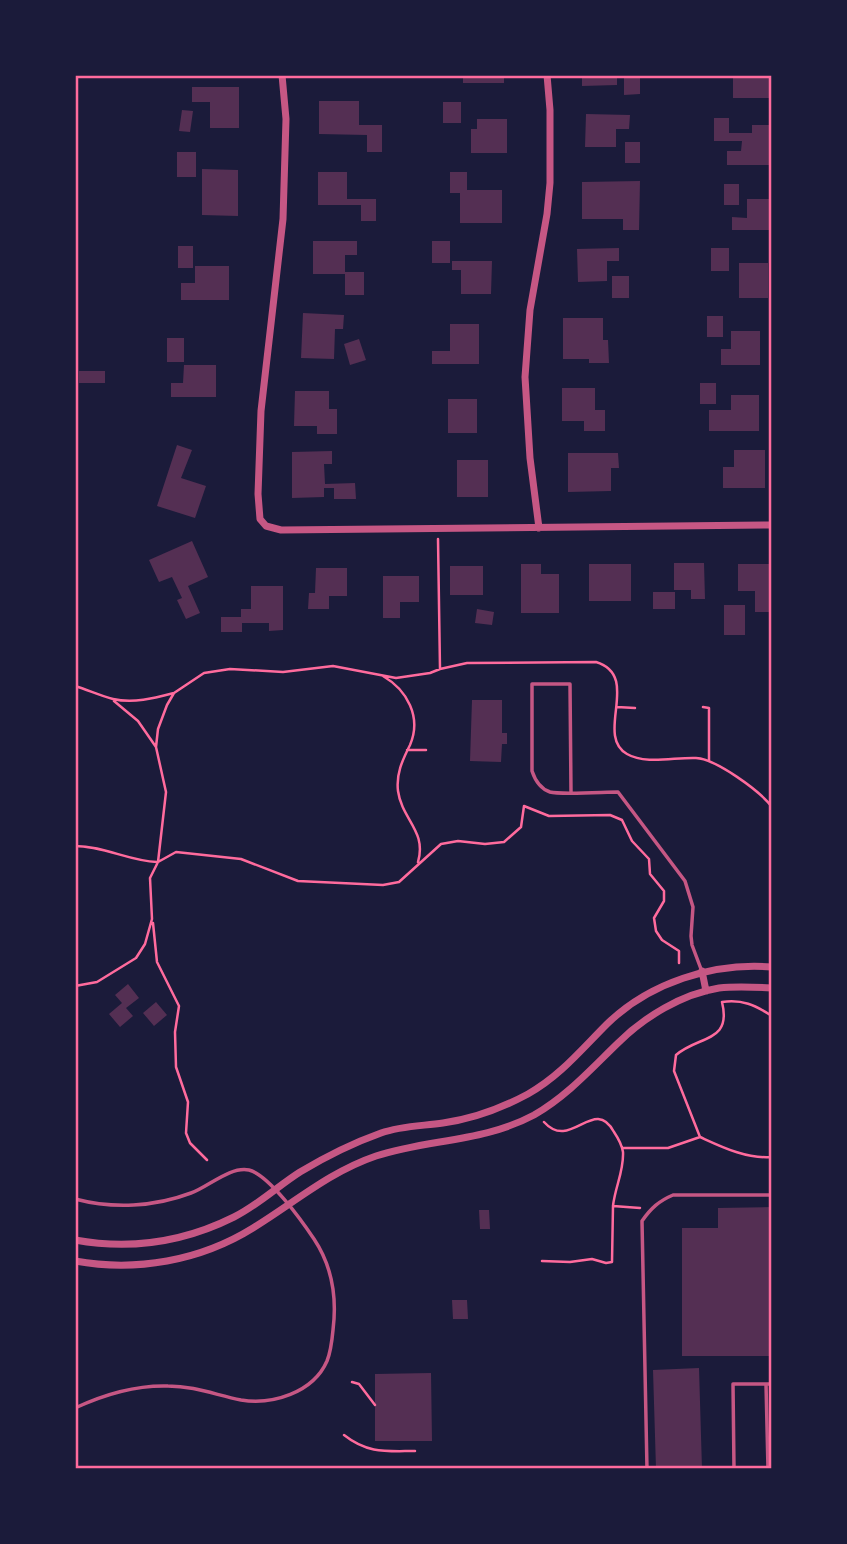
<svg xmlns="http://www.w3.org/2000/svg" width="847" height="1544" viewBox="0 0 847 1544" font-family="'Public Sans',sans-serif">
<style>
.building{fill:#542f53}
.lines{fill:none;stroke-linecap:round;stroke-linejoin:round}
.path{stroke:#ff6b9d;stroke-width:2.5}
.service{stroke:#c65784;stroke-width:3.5}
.minor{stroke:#c65784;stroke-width:7}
.neatline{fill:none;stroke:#ff6b9d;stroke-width:2.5}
</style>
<rect width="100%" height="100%" fill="#1b1b3a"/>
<path class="building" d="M463 75H504V83H463Z
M582 75H617V85L582 86Z
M624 75H640V94L624 95Z
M733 75H772V98H733Z
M192 87H239V128H210V102H192Z
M319 101H359V125H382V152H367V135L319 134Z
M443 102H461V123H443Z
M182 110 193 111 190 132 179 131Z
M586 114 630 115 629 129H616V147H585Z
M714 118H729V133H752V125H772V165H727V151H741L742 141H714Z
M477 119H507V153H471V129H477Z
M625 142H640V163H625Z
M177 152H196V177H177Z
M202 169 238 170V216L202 215Z
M318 172H347V199H376V221H361V205H318Z
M450 172H467V190H502V223H460V193H450Z
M640 181 639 230H623V219H582V182Z
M724 184H739V205H724Z
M747 199H772V230H732V217L747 218Z
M313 241H357V255H345V272H364V295H345V274H313Z
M432 241H450V263H432Z
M178 246H193V268H178Z
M619 248V261H607V281L578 282 577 249Z
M711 248H729V271H711Z
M452 261H492L491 294H461V270H452Z
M739 263H768V298H739Z
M195 266H229V300H181V283H195Z
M612 276H629V298H612Z
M303 313 344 315 343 329H335L334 359 301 358Z
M707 316H723V337H707Z
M563 318H603V340H608L609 363H589V359H563Z
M450 324H479V364H432V351H450Z
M731 331H760V365H721V349H731Z
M167 338H184V362H167Z
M359 339 366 360 350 365 344 344Z
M184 365H216V397H171V383H183Z
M79 371H105V383H79Z
M700 383H716V404H700Z
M562 388H595V410H605V431H584V421H562Z
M295 391H329V409H337V434H317V426H294Z
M731 395H759V431H709V410H731Z
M448 399H477V433H448Z
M177 445 192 450 181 478 206 486 195 518 157 506Z
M734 450H765V488H723V467H734Z
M332 451V464H324L325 484 355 483 356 499H334V488H324V497L292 498V452Z
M568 453H618L619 468H611V491L568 492Z
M457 460H488V497H457Z
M192 541 208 577 188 586 200 613 186 619 177 600 182 598 172 577 159 582 149 560Z
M674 563H704L705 599H691V590H674Z
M521 564H541V574H559V613H521Z
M589 564H631V601H589Z
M738 564H772V612H755V591H738Z
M450 566H483V595H450Z
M316 568H347V596H329V609H308L309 593H315Z
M383 576H419V602H400V618H383Z
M251 586H283V630L269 631V623H242V632H221V617H241V609H251Z
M653 592H675V609H653Z
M724 605H745V635H724Z
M477 609 494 612 492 625 475 623Z
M472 700H502V733H507V744H502L501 762 470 761Z
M128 984 139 998 126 1008 133 1016 120 1027 109 1014 122 1003 115 995Z
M156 1002 167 1015 154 1026 143 1013Z
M772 1207V1356H682V1228H718V1208Z
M479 1210H489L490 1229H480Z
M452 1300H467L468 1319H453Z
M699 1368 702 1469H656L653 1370Z
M431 1373 432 1441H375V1374Z"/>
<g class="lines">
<path class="path" d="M438 539 440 669
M383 676C407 690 422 717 410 745 402 761 396 774 398 791 402 820 427 831 418 862
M75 686C88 690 101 696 113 699 133 704 155 698 174 693
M114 701 138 721 156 747
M617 707 635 708
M703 707 709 708V761
M407 750H426
M75 846C104 846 129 861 157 862
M158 862 166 792 156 747 158 729 167 705 174 693 204 673 230 669 283 672 333 666 396 678 430 673 440 669 467 663 596 662C642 676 594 735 627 754 646 765 675 757 696 758 716 759 760 791 772 807
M153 923 157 962 179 1006 175 1032 176 1067 188 1102 186 1133 190 1143 207 1160
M75 986 97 982 136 958 145 944 152 919 150 878 158 862 176 852 241 859 298 881 383 885 399 882 441 844 458 841 485 844 504 842 521 827 524 806 549 816 610 815 622 820 632 841 649 859 650 874 664 891V901L654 918 656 931 662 940 679 951V963
M544 1122C571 1152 594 1095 614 1132 618 1138 622 1145 623 1152 624 1171 615 1187 613 1206
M700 1137C722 1147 746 1159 772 1157
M623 1148H668L700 1137 674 1071 676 1055C699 1035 732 1043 722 1002 742 999 755 1005 772 1016
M542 1261 570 1262 592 1259 606 1263 612 1262 613 1206 640 1208
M352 1382 359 1384 375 1405
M344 1435C368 1454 387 1451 415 1451"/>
<path class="service" d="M571 792 570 684H532V771C535 780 541 789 550 792 560 795 605 792 618 792L685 881 693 907 691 936 692 945 701 969
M75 1199C113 1209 154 1207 191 1193 208 1187 230 1166 249 1170 269 1175 302 1221 314 1239 332 1266 337 1298 333 1330 332 1341 331 1351 327 1361 313 1393 272 1405 241 1400 216 1395 194 1386 168 1386 135 1385 105 1394 75 1408
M766 1384 768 1469
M647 1469 642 1221C651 1208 659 1201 673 1195H772
M734 1469 733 1384H772"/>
<path class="minor" d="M282 75 286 119 283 219 261 411 258 494 260 519 266 526 281 530 772 525
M539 528 530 458 525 377 530 310 547 214 550 183V110L547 75
M702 971 706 991
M75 1240C130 1250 184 1242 234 1217 258 1205 278 1186 300 1172 325 1157 353 1143 381 1133 401 1126 422 1126 443 1123 473 1119 502 1108 528 1094 560 1076 581 1050 607 1024 649 983 713 962 772 967
M75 1261C136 1272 200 1261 253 1228 294 1203 329 1172 376 1156 428 1139 484 1142 534 1115 567 1096 591 1069 618 1043 644 1017 682 994 719 988 736 986 755 987 772 988"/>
</g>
<rect width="847" height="1544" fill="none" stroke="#1b1b3a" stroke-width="154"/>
<rect x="77" y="77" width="693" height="1390" class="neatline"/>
</svg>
